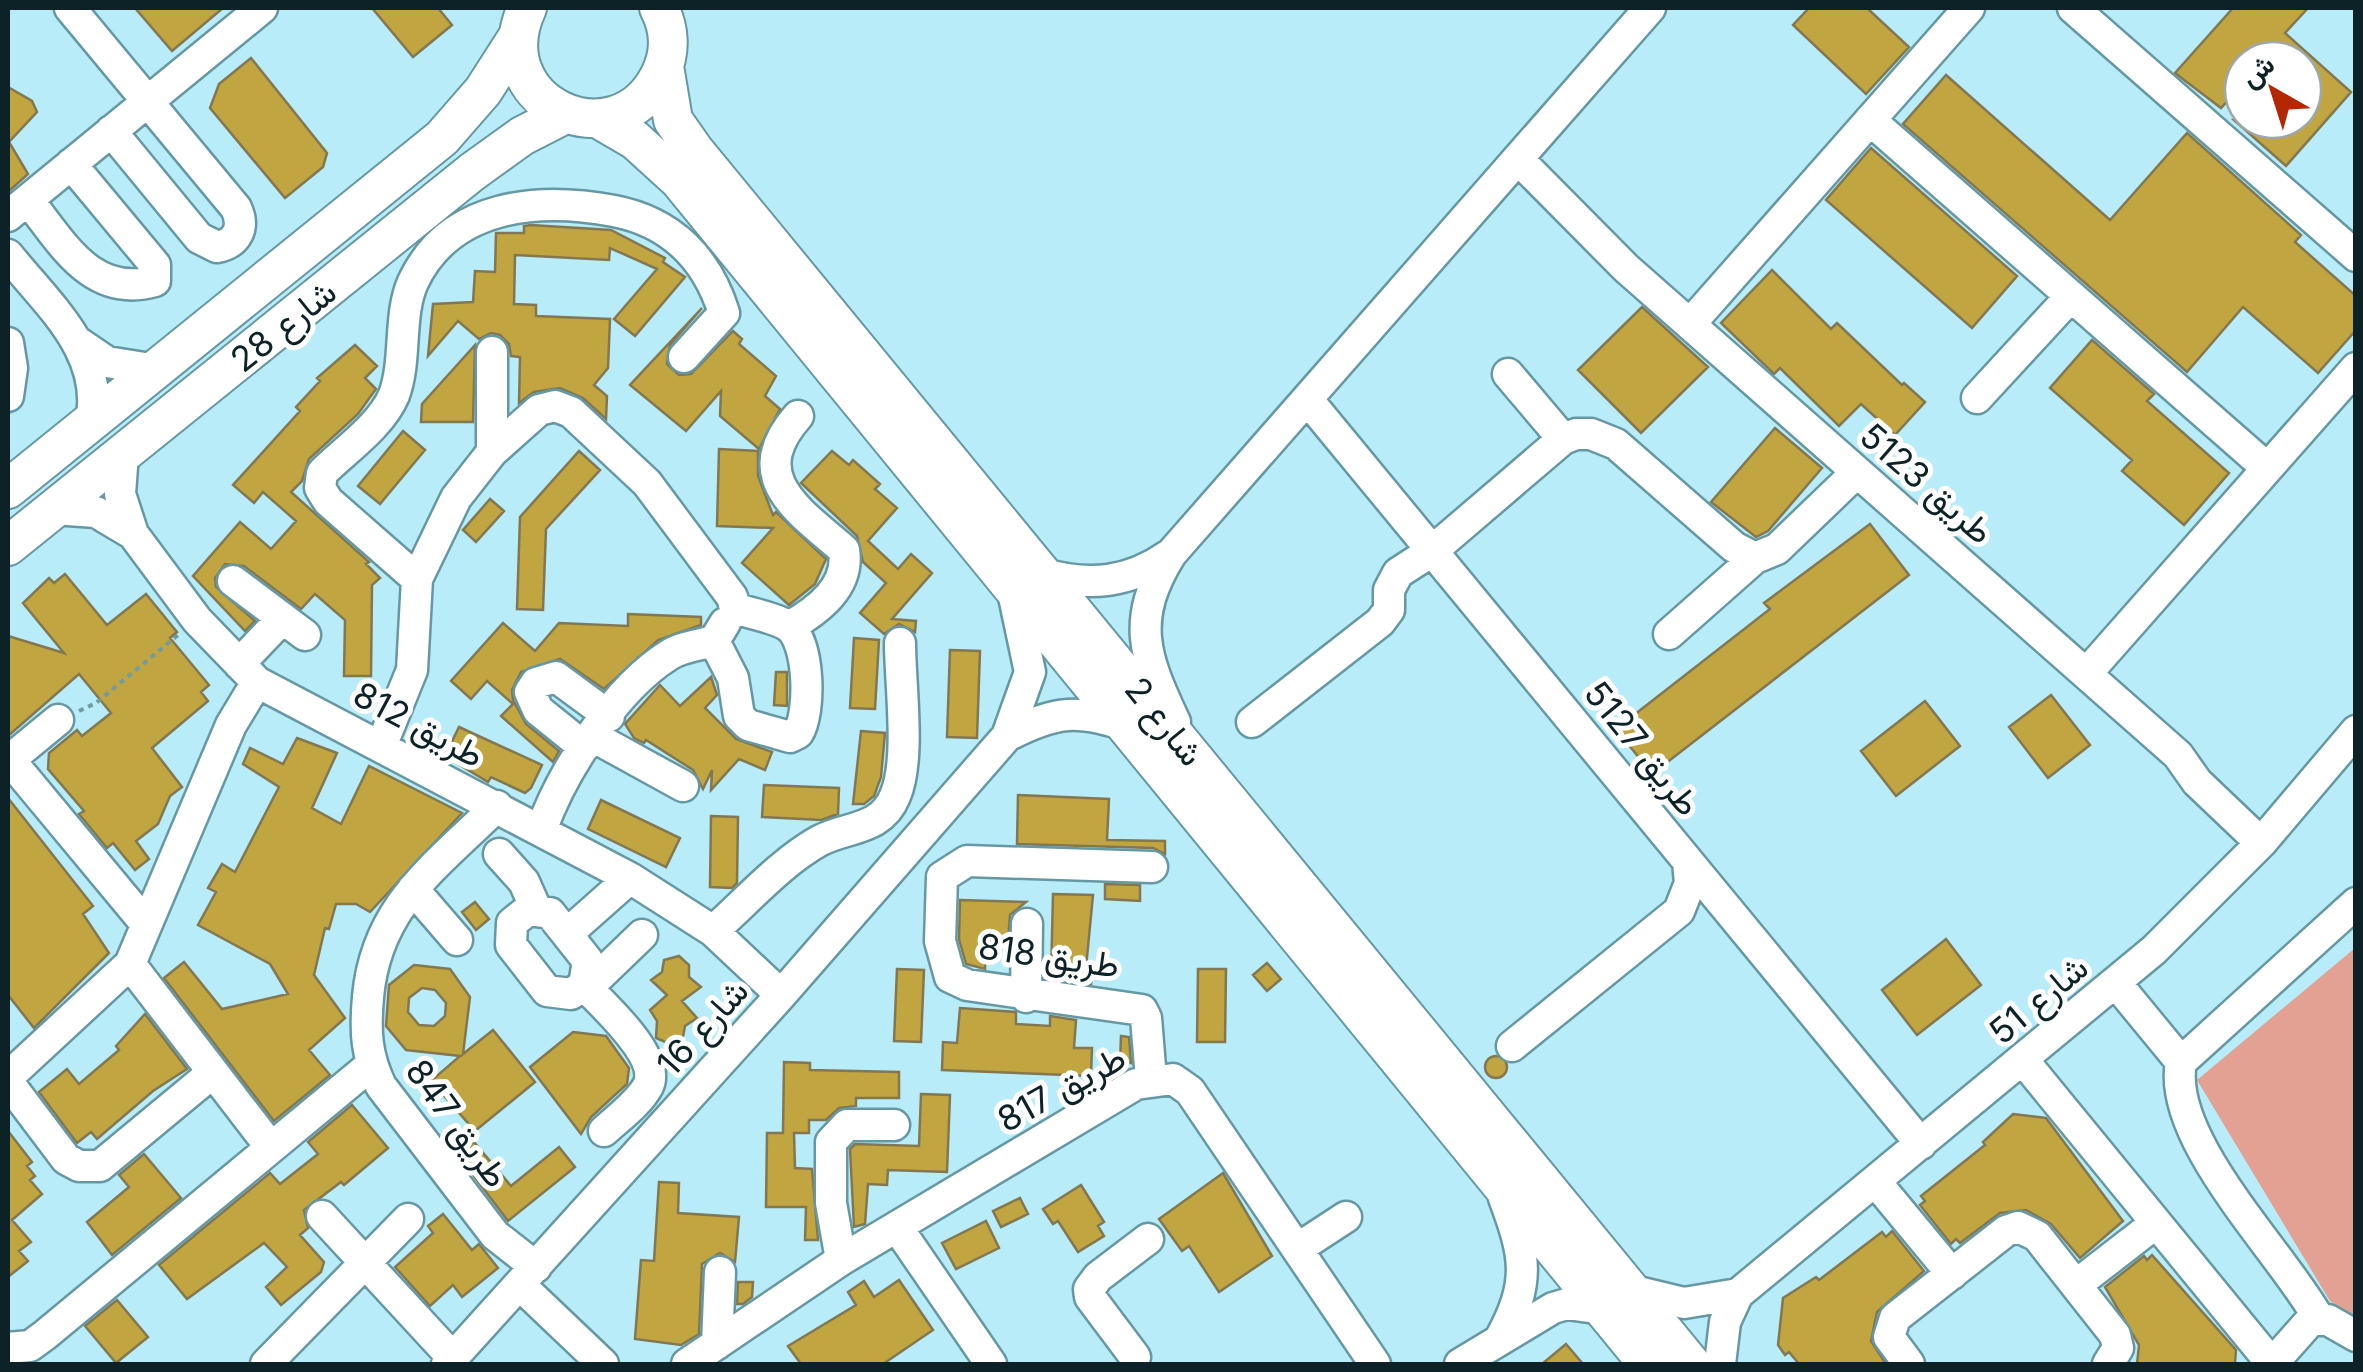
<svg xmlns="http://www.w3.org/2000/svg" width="2363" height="1372" viewBox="0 0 2363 1372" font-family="Inter,Vazirmatn,sans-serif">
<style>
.green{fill:#e2a192}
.building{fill:#c0a541;stroke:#827751;stroke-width:2.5;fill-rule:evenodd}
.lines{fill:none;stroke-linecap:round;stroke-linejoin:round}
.minor-casing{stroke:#6698a3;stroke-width:35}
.major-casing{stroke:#6698a3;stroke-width:42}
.path{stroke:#729aa3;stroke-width:4;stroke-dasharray:5 5;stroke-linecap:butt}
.minor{stroke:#fff;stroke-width:30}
.major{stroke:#fff;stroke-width:38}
.labels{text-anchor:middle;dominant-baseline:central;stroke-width:10;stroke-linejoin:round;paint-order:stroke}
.street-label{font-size:35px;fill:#0d2227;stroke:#fff}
</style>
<rect width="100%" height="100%" fill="#b8ecf8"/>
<path class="green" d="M2355 948V1319L2330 1301 2197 1080Z"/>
<path class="building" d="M135 8H223L172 51Z
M372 8H438L452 25 413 57Z
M1809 8H1867L1909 47 1866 94 1793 25Z
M2233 8H2308L2285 33 2351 92 2286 166 2234 120H2303V60H2243V84L2221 108 2175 73Z
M251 58 327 153 323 167 285 198 210 108 219 84Z
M1946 75 2110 220 2187 133 2301 235 2295 242 2356 296V330L2318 373 2243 307 2187 372 1903 124Z
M8 87 32 101 37 112 9 142 28 174 8 192Z
M1871 148 2017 276 1972 328 1826 200Z
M531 225 611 230 665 258 663 262 685 277 635 336 614 319 657 269 610 248 609 260 515 255 514 304 536 305V316L610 319 608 368 594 385 607 396 606 419 583 398 560 388 534 392 519 403 520 357 511 356 509 344 500 335 491 333 479 339 458 321 428 356 433 304 473 302 475 271 495 272 496 233H524V226Z
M1772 270 1831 329 1837 323 1902 385 1904 383 1925 402 1895 435 1861 404 1839 426 1780 368 1774 374 1721 323Z
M1642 307 1708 367 1641 433 1578 370Z
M702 308 670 345 667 364 679 375 691 374 733 331 742 339 739 344 776 376 765 396 780 409 759 449 720 416 721 391 686 431 630 385Z
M2092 340 2154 394 2147 401 2229 473 2184 525 2122 471 2132 460 2050 388Z
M355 345 377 366 365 378 376 389 358 414 309 459 302 481 291 492 369 562 366 564 380 578 372 585 371 676H344L345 620 315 594 301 609 244 566 225 564 215 578 216 587 255 621 245 631 193 576 240 522 271 549 296 521 263 492 254 503 233 485 300 411 296 407 320 381 317 378Z
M475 345 473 422H421L422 404Z
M1775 428 1822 468 1768 531 1756 537 1711 502Z
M403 431 425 450 380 504 358 486Z
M719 449 758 451V476L773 515 776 512 826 559 815 584 789 605 742 563 773 528 717 526Z
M579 451 600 470 546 529 543 610 517 609 520 517Z
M832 451 849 465 853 460 880 484 875 489 897 508 868 541 898 569 911 554 932 573 892 619 916 621 915 632 899 624 884 634 860 613 886 583 863 562 857 536 801 483Z
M490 499 504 511 476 542 463 530Z
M1870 524 1909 575 1652 774 1616 729 1770 609 1764 603Z
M65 574 107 625 146 594 177 632 170 638 209 685 201 692 208 701 152 748 182 787 170 796 158 824 136 841 149 859 135 870 113 843 107 848 79 814 84 811 48 769 49 753 77 730 82 736 111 713 79 674 8 736V636L64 653 23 603 49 578 54 583Z
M628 614 701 617V625L658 640 604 689 560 659 521 672 512 690 513 700 526 724 559 751 553 762 501 716 513 704 487 681 471 699 451 681 503 623 535 651 559 623 628 626Z
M854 638 879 640 875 709 850 708Z
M950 650 980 651 977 738 947 737Z
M776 672H787V706L774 705Z
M711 677 717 695 705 708 736 739 772 752 765 770 739 759 711 790 712 770 703 789 693 770 646 740 644 743 634 738 625 724 660 685 680 706Z
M2051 695 2090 745 2048 778 2009 727Z
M1925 701 1960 746 1896 796 1861 751Z
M459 727 542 765 531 788 525 793 491 777 488 782 445 756Z
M861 731 885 733 881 777 874 796 864 804H853Z
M297 738 337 753 312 808 341 824 369 766 462 813 370 912 356 904H336L329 929 325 928 314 975 345 1018 309 1050 330 1075 274 1121 164 978 184 962 222 1009 288 994 270 964 198 925 216 892 208 888 222 864 235 872 279 787 243 764 250 748 283 764Z
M764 785 839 788 838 814 821 820 762 817Z
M1018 795 1109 799 1107 840 1165 841V854L1153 848 1017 844Z
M8 798 93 906 83 914 109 953 34 1028 8 995Z
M601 800 680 838 666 867 588 829Z
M711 816 738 817 737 883 732 888 710 887Z
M1105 884 1140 885V901L1105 899Z
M1053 894 1093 895 1085 978H1092L1091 984 1051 978Z
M960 900 1026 902 1010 915 1008 941H986L985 969 966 964 959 939Z
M475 902 489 919 476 930 462 912Z
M1946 939 1981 985 1917 1035 1882 990Z
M679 956 689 965V977L701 987 682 1001 697 1018 685 1026 683 1037 670 1044 656 1038 657 1021 650 1010 667 995 651 980 662 972 664 960Z
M1267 963 1281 979 1267 991 1253 975Z
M414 965 450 969 470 997 463 1054 493 1030 535 1082 475 1131 431 1081 460 1056 406 1050 386 1026 389 985ZM422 988 435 990 446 1003 445 1016 434 1026 419 1025 408 1012 409 998Z
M897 969 924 970 921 1042 894 1041Z
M1198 969H1226L1225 1042H1197Z
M960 1008 1016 1012V1024L1050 1026V1016L1076 1020 1074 1048H1092L1091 1076 942 1070 943 1042 957 1043Z
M145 1014 187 1069 153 1091 97 1139 91 1132 77 1143 39 1092 67 1069 79 1084 119 1050 116 1046Z
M573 1032 606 1036 629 1068 627 1084 591 1117 581 1134 530 1067Z
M1121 1036 1129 1037 1131 1063 1120 1062Z
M1485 1067a11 11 0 1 1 22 0a11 11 0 1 1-22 0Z
M784 1062 810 1063V1070L899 1072V1098H856V1106L839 1108 826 1120H809V1133H794L795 1168 812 1169 818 1240H805L806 1207H766L767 1133H783Z
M921 1094 950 1095 947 1172 888 1170 887 1185 868 1184 865 1224 854 1227 850 1149 855 1144 919 1146Z
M352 1105 388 1148 344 1185 341 1182 304 1210 308 1228 300 1235 324 1262 321 1272 281 1305 266 1287 287 1267 264 1243 187 1299 159 1265 270 1173 280 1184 318 1154 308 1142Z
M2013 1114 2046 1118 2123 1221 2080 1258 2051 1224 2026 1210 2000 1213 1960 1243 1956 1239 1951 1244 1920 1205 1925 1201 1921 1196 1985 1145 1983 1142Z
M8 1131 32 1162 27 1166 35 1176 30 1180 42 1194 12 1220 31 1242 19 1251 28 1261 8 1277Z
M474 1142 511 1186 559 1147 575 1167 508 1221 458 1155Z
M144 1154 181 1198 112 1255 87 1222 129 1187 119 1175Z
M1223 1173 1272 1256 1219 1292 1189 1246 1182 1251 1159 1219Z
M659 1182 679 1183 678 1213 739 1217 735 1262 720 1253 702 1264 699 1334 681 1345 635 1339 641 1260 654 1261Z
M1081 1185 1104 1222 1098 1226 1104 1236 1078 1252 1058 1221 1053 1224 1043 1209Z
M1020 1198 1028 1214 1001 1227 993 1211Z
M443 1214 472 1250 479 1244 498 1268 462 1297 453 1285 430 1306 395 1267 433 1233 428 1226Z
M986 1221 999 1248 956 1269 942 1243Z
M1892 1231 1924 1271 1877 1312 1871 1341 1886 1364H1799L1789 1352 1785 1355 1778 1345 1783 1298 1816 1277 1819 1280 1882 1232 1886 1237Z
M2152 1255 2236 1350 2235 1363 2137 1364 2139 1345 2105 1287 2144 1256 2147 1260Z
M899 1280 933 1330 883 1364H801L788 1346 856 1305 848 1292 864 1281 874 1297Z
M738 1282H753L752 1297 743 1304H737Z
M117 1300 148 1337 116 1363 85 1326Z
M1566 1344 1583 1364H1542Z"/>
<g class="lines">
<g class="minor-casing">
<path id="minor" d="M70 8 236 208C245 227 238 243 217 247L199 238 111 131
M2073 8 2356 256
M1870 120 2267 468
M1518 159 1626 268 2178 755 2197 782 2261 843
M28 200C62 242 91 299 155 281V265L71 164
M8 216 262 8
M8 255C49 306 108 355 90 427
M1690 324 1969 8
M8 343 12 368 8 396
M79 343 107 362 157 370
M492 352V452
M1508 374 1563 439
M1977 398 2071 296
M1307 399 1921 1144
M123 453 120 494 133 534 197 620 257 682 630 878 713 931 781 995
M53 509 96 512 133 534
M1044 574C1089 587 1129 583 1169 555
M417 579 328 501 320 488 322 473C345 450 381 426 394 395 407 360 398 315 413 282 450 203 540 197 614 211 671 222 707 258 724 313L684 357
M233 581 305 635
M789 627C818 610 850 587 844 550 798 510 744 477 798 416
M1669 634 1755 558
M714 641 733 678 739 716 748 725 790 737 798 733C811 713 810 641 788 626 774 617 751 614 735 608
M239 664 281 620
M2086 674 2356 368
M1175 722C1144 656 1130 620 1171 554L1650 8
M1252 722 1380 622 1389 610V590L1398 573 1432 551 1563 439 1576 434H1591L1616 444 1734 547 1755 558 1777 549 1857 472
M592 736 683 786
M1007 736C1057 710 1078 709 1131 727
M382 744 412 670 417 579 456 498 492 452 539 410 555 406 571 412 647 483 732 597 735 608
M584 747 538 710 530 692 536 683 556 677 609 716
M9 759 146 924
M8 761 58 720
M497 806C436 866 376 906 368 997 365 1031 366 1055 381 1086L495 1235 536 1267
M542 828C563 770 616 688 669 655 681 647 700 645 714 641L725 623
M499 854 524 882 536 909
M413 889 457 940
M528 910 550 913 588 961 584 985 571 994 547 991 511 945 512 923Z
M713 931C747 901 780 863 819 841 847 826 881 831 895 796 911 760 900 684 900 643
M568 933 630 878
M130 964 269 1145
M2116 983 2181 1062
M584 985C603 1005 662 1057 648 1086 639 1103 618 1118 604 1131
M587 988 642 935
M1026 997 1027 924
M1512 1046 1679 911 1690 883 1688 862
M2023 1060 2272 1364
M8 1077 130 964 231 725 257 682
M1151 1079 1146 1018 1142 1010 967 985 950 977 940 941 942 877 967 861 1152 867
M8 1082 66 1159 79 1166H100L211 1074
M1875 1181 1952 1274
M322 1216 453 1358
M897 1227 991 1364
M1297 1249 1346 1217
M841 1260 831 1203V1142L847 1125H894
M520 1285 603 1364
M2076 1285 2156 1223
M1630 1290 1684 1303 1738 1294 2154 950 2261 843 2356 731
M2319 1319C2281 1251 2166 1139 2181 1062L2356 903
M1500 1339C1531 1282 1526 1257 1504 1198
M717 1344 720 1272
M8 1348 30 1346 45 1335 371 1065
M1135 1357 1090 1297 1089 1289 1098 1277 1148 1239
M266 1364 408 1219
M447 1364 781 995 1007 736 1030 672 1013 592
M687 1364 841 1260 1136 1084 1173 1079 1190 1091 1375 1364
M1460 1364 1553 1308 1567 1304 1603 1309
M1720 1364 1725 1322 1738 1294
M1909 1364 1889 1337 1895 1318 2006 1231 2018 1227 2037 1236 2115 1335 2118 1348 2108 1364
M2272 1364 2311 1320H2328L2356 1336"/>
</g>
<g class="major-casing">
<path id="major" d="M527 8C483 103 616 164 660 75 671 53 670 29 659 8
M664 66 673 120 694 150 1691 1364
M599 119 635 140 679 180 1648 1364
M8 489 442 138 483 91 517 38
M8 546 472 172 522 136 565 114"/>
</g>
<path class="path" d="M79 711 96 703 178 635"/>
<use href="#minor" class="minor"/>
<use href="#major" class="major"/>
</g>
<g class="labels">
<g class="street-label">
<text transform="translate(283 325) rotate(-39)">شارع 28</text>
<text transform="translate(1927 483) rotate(41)">طريق 5123</text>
<text transform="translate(1165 721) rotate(51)">شارع 2</text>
<text transform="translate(419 724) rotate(28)">طريق 812</text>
<text transform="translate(1643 748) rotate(51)">طريق 5127</text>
<text transform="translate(1049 955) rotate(8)">طريق 818</text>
<text transform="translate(2038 999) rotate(-40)">شارع 51</text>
<text transform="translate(702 1027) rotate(-48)">شارع 16</text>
<text transform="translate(1061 1088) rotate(-29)">طريق 817</text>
<text transform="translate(458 1123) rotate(54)">طريق 847</text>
</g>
</g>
<rect width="2363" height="1372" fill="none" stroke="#0d2227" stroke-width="20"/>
<g transform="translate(2273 90) rotate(321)"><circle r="48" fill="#ffffff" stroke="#9ea7a9" stroke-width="2.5"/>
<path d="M0-8L18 38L0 25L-18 38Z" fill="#b32703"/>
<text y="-15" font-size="28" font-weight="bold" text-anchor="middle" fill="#0d2227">ش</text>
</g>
</svg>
